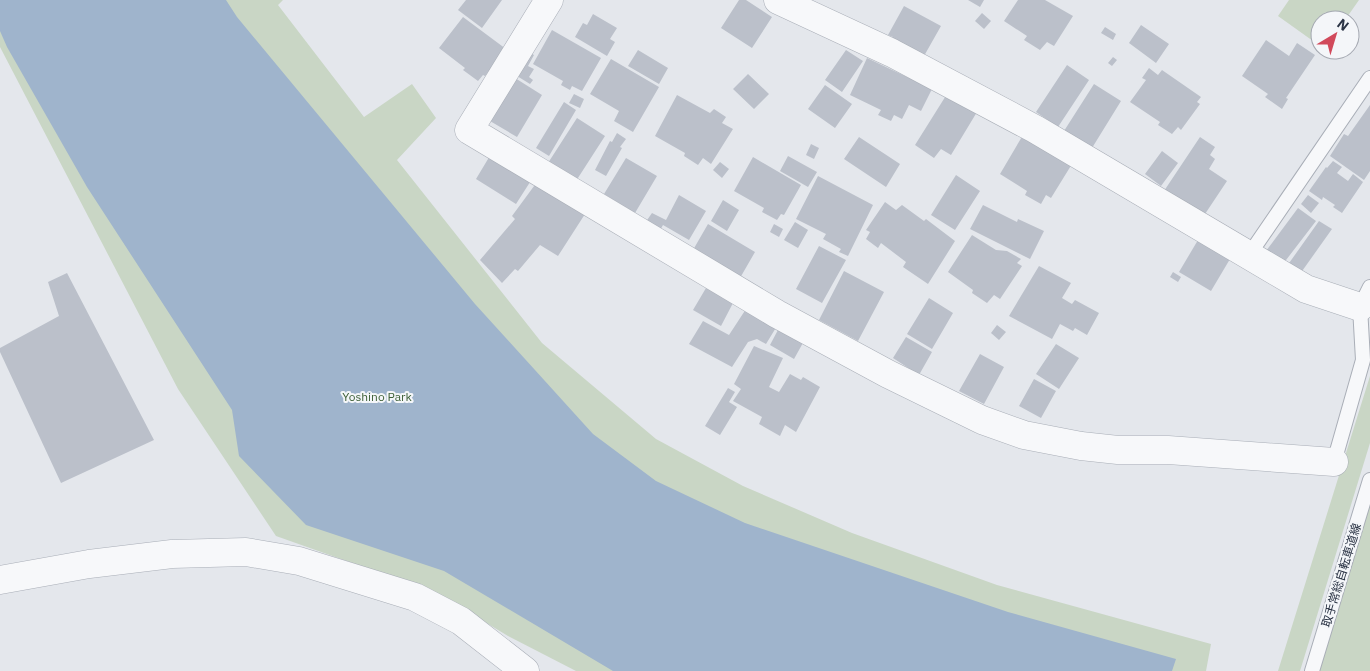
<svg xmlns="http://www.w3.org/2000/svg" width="1370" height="671" viewBox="0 0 1370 671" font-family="'IBM Plex Sans','Noto Sans JP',sans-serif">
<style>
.green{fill:#c9d6c5}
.water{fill:#9fb4cc}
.building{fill:#bbc0ca}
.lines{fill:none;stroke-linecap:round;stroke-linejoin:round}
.service-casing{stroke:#a9aeb7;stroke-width:16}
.minor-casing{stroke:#a9aeb7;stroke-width:29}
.service{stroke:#f7f8fa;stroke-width:14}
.minor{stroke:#f7f8fa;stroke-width:28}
.labels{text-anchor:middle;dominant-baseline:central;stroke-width:4;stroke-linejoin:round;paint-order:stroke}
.park-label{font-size:12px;fill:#3f6138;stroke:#f4f6f9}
.street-label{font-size:12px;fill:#2b3445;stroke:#f4f6f9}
</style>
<rect width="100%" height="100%" fill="#e4e7ec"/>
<path class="green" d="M0 0H283L278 5 364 117 412 84 436 118 397 160 542 343 656 439 743 486 852 533 997 585 1211 644 1206 671H576L508 636 437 593 276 536 178 389 0 47Z
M1289 0H1359L1345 20H1320V46L1278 16Z
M1370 376V443L1300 671H1278Z
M1370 501V671H1319Z"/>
<path class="water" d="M0 0H226L237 17 475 304 593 434 656 481 745 523 1008 612 1176 659 1172 671H613L444 571 306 525 239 456 232 410 87 187 7 47 0 31Z"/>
<path class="building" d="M466 0H502L482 28 458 10Z
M739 0H746L772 17 752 48 721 28Z
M968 0H984L980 7Z
M1018 0H1045L1073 16 1054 46 1047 42 1040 50 1024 40 1027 36 1004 21Z
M904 6 941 26 924 56 890 42 893 37 888 35Z
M982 13 991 21 984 29 975 21Z
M593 14 617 28 610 39 615 42 607 56 575 37 583 23 587 25Z
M463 17 506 49 485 76 483 75 478 81 463 70 465 68 439 48Z
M1141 25 1169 44 1156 63 1129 43Z
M1105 27 1116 34 1113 40 1101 33Z
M552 30 601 58 582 91 572 86 570 90 561 85 563 81 533 64Z
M1266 40 1289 56 1297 43 1315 55 1286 98 1288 99 1282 109 1265 97 1268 94 1242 76Z
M638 50 668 68 659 84 628 66Z
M846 50 863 61 842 92 825 80Z
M530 53 534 55 528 66 534 69 529 77 533 80 530 84 517 76Z
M1113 57 1117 60 1112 66 1108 63Z
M867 58 909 78 911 73 934 85 921 111 909 105 902 119 894 115 891 121 878 115 881 110 850 95Z
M611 59 659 87 633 132 614 121 619 111 590 94Z
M1067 65 1089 80 1058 127 1036 112Z
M1149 68 1158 75 1162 70 1201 97 1197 102 1200 104 1181 130 1178 127 1172 134 1158 125 1160 122 1130 102 1146 80 1142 78Z
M748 74 769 94 754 109 733 89Z
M515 78 542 95 517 137 490 121Z
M1094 84 1121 101 1092 148 1064 131Z
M825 85 852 104 835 128 808 109Z
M574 94 584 99 580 108 569 103Z
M947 94 977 112 951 155 941 149 934 158 915 145Z
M677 95 710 113 714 109 726 117 722 123 733 129 711 164 703 158 698 165 684 156 685 153 655 136Z
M564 102 576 110 549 156 536 148Z
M1370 105V171L1364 180 1330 156 1344 134 1348 136Z
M577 118 605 136 576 181 548 163Z
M617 133 626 139 620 147 622 148 606 176 595 170 610 141 612 142Z
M1023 135 1072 164 1051 198 1046 195 1041 204 1025 195 1027 191 1000 174Z
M859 137 900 164 886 187 844 159Z
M1200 137 1215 147 1210 155 1215 159 1209 169 1227 181 1203 217 1164 191Z
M811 144 819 148 814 159 806 155Z
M1162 151 1178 163 1161 186 1145 174Z
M491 154 532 179 516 204 476 179Z
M788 156 817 172 808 187 780 171Z
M753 157 801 185 784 215 781 214 777 220 762 212 764 208 734 191Z
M626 158 657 176 635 213 604 194Z
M1333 161 1342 167 1337 173 1348 181 1353 174 1363 182 1342 213 1333 207 1335 205 1323 197 1322 200 1309 191 1326 167 1327 168Z
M720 162 729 169 722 178 713 170Z
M956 175 980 191 955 230 931 215Z
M818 176 873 205 848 256 839 252 841 249 823 239 826 234 796 219Z
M537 182 585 214 558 256 540 245 518 271 515 269 502 283 480 260 515 219 512 216Z
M679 195 706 211 689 240 663 225 659 232 645 223 652 213 666 220Z
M1308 195 1319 203 1311 213 1301 204Z
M723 200 739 210 727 231 711 221Z
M885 202 896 210 902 205 924 221 926 219 955 241 928 284 903 267 906 262 881 243 878 248 866 239 870 232 866 230Z
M983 205 1017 222 1018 219 1044 231 1030 259 970 229Z
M1298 208 1316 221 1283 264 1266 251Z
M1319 221 1332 229 1300 274 1287 266Z
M795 222 808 230 798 248 784 240Z
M708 224 755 252 740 278 693 250Z
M774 224 783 229 779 237 770 232Z
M972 235 996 250 1007 251 1021 259 1017 263 1022 266 1000 299 994 295 987 303 972 293 973 290 948 272Z
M1198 240 1230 259 1211 291 1179 272Z
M819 246 846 260 822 303 796 289Z
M1039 266 1071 283 1062 298 1072 304 1075 300 1099 313 1087 335 1075 328 1073 331 1060 324 1052 339 1009 316Z
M844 271 884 292 858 341 819 320Z
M1173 272 1181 277 1178 282 1170 277Z
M67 273 154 440 61 483 0 352V348L59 316 48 282Z
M706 288 733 303 721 326 693 310Z
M929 298 953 313 932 349 907 334Z
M746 309 777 326 766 344 757 339 748 342 732 367 689 344 703 321 729 335Z
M997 325 1006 332 999 340 991 333Z
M779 328 804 341 794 359 770 345Z
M906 337 932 352 919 375 893 358Z
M1056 344 1079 358 1059 389 1036 374Z
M754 346 783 358 769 387 779 392 790 374 801 380 803 377 820 387 796 432 785 425 780 436 759 424 762 417 733 401 741 389 734 384Z
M980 354 1004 367 984 404 959 391Z
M1034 379 1056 391 1041 418 1019 406Z
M728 388 735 392 729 402 737 407 720 435 705 426Z"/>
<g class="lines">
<g class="service-casing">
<path id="service" d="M1249 255 1370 78
M1334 462 1363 360 1360 307 1370 287
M1312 671 1370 480"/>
</g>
<g class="minor-casing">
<path id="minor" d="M549 0 469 130 777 314 888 374 982 420 1024 435 1081 446 1118 450H1168L1334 462
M778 0 892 53 1035 129 1306 289 1360 307
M0 580 89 564 172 554 246 552 299 561 415 597 461 621 525 671"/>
</g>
<use href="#service" class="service"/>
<use href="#minor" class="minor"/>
</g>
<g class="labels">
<g class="park-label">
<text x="377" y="396">Yoshino Park</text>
</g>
<g class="street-label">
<text transform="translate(1341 575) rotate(-73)">取手常総自転車道線</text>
</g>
</g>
<g transform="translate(1335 35) rotate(38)"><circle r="24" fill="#f4f6f9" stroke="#a4a8b1"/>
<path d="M0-4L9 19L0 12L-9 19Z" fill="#d1495b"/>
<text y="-8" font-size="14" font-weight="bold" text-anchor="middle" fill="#2b3445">N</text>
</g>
</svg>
